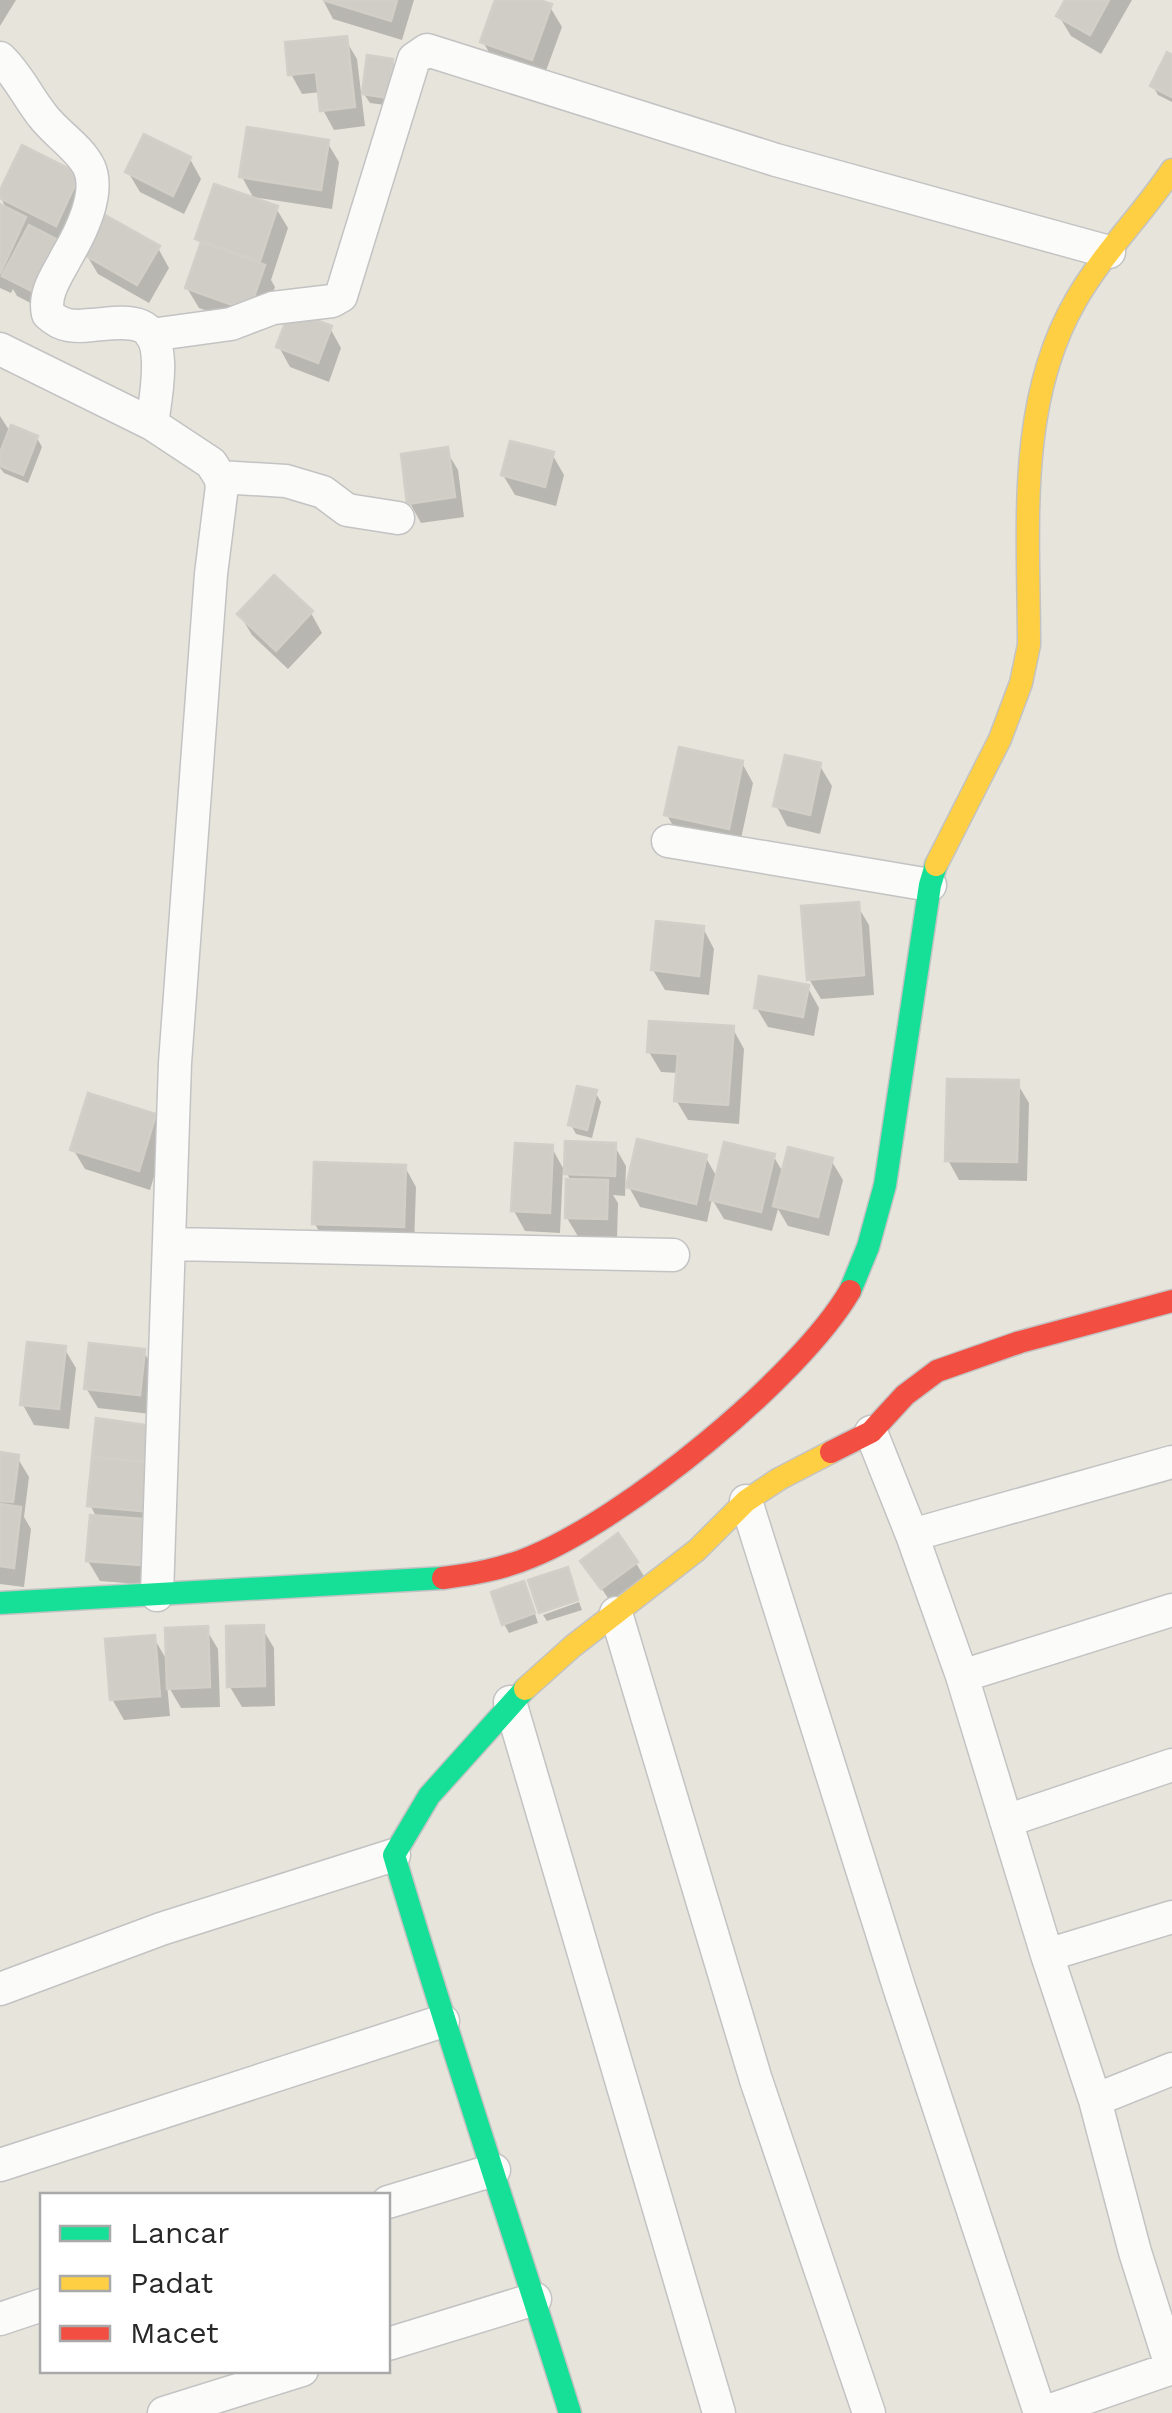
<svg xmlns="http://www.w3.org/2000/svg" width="1172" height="2413" viewBox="0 0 1172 2413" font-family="'Work Sans',sans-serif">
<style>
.shadow{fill:#0003}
.building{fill:#d0cdc7;stroke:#d2cfc8;stroke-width:2.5}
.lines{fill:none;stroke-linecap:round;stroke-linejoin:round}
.street-casing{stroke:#c3c3c3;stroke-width:35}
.fast-casing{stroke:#c3c3c3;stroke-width:25}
.slow-casing{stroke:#c3c3c3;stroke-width:25}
.jam-casing{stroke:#c3c3c3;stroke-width:25}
.street{stroke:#fbfbfa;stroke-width:32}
.fast{stroke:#16e098;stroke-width:22}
.slow{stroke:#ffcf43;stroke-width:22}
.jam{stroke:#f24e42;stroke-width:22}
</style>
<rect width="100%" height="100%" fill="#e7e4dc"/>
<path class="shadow" d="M0 0H16L0 26Z
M323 0H414L402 40 333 19Z
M498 0H531L550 7 562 27 543 79 495 62 483 42Z
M1068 0H1132L1101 54 1071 36 1059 16Z
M345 39 357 59 365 126 334 130 323 110 321 92 302 94 291 74Z
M1172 57V102L1158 95 1153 86Z
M392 62 397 71 393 106 370 103 364 94Z
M327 142 339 162 332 209 253 197 242 177Z
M190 159 201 179 184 214 140 192 128 172Z
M78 176 90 196 48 312 17 296 13 289 11 293 0 288V207L7 210 0 196Z
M276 208 288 228 271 280 275 287 260 329 199 308 187 288 202 246 198 239Z
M158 248 169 268 149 303 98 274 86 254Z
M330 328 341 348 329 382 290 367 279 347Z
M0 416 11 433 37 438 42 447 28 483 4 473 0 468Z
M446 450 458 470 464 517 421 523 410 503Z
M552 454 564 475 556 506 515 495 503 475Z
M311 613 322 633 288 669 252 635 240 615Z
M742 763 753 783 739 848 678 835 667 815Z
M820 766 832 786 820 834 787 826 776 805Z
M857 905 869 925 874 995 821 999 809 979Z
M703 928 714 949 709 995 665 990 653 970Z
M808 988 819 1008 814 1036 768 1027 756 1007Z
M733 1029 744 1049 739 1124 688 1120 676 1100 679 1073 661 1072 649 1052Z
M1017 1083 1029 1103 1027 1181 959 1180 948 1160Z
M595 1092 601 1102 592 1138 576 1134 571 1125Z
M154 1116 166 1136 150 1190 85 1169 73 1149Z
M614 1145 626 1166 625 1196 613 1195 618 1203 617 1239 579 1238 567 1218 572 1182 567 1174Z
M552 1148 563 1168 560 1233 525 1231 514 1211Z
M774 1157 784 1174 831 1160 843 1180 829 1236 788 1226 778 1209 772 1231 724 1219 712 1199 707 1222 640 1207 629 1187 706 1158 718 1179Z
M405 1167 416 1187 414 1246 326 1244 315 1224Z
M64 1348 76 1368 69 1429 34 1425 23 1405Z
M144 1352 155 1372 151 1414 98 1408 86 1388Z
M158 1430 163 1586 100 1581 88 1561 97 1518 90 1505Z
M0 1455 17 1457 29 1477 24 1517 31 1529 24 1587 0 1584Z
M583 1561 636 1563 648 1583 614 1607Z
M528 1593 538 1623 509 1633 504 1624Z
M579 1602 582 1610 547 1621 543 1615Z
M262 1628 274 1648 275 1706 242 1707 230 1687Z
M206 1629 218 1649 220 1707 181 1708 167 1684 170 1716 124 1720 112 1699 154 1638 169 1664Z"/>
<path class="building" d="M323 0H397L391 21Z
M495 0H539L552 4 532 60 480 42Z
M1065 0H1109L1090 35 1056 16Z
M347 36 355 107 320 111 316 72 288 75 285 42Z
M1167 52 1172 55V97L1150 86Z
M367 55 393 59 389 98 362 94Z
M247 127 329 140 321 190 239 177Z
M144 134 191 157 173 196 125 172Z
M22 145 80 174 56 226 0 198V190Z
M214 184 278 206 260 261 195 239Z
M0 204 26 217 0 274Z
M105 215 160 246 137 285 83 254Z
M29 225 62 242 36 293 2 276Z
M201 242 265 265 249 311 185 288Z
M290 310 332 326 318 363 276 347Z
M11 425 38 436 23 475 0 466V453Z
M510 441 554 452 545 487 501 475Z
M448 447 455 497 407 504 401 454Z
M274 575 313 611 276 651 237 614Z
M679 747 743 761 729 829 664 815Z
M785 755 821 763 810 815 773 806Z
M859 902 864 975 807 980 801 906Z
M656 921 704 926 699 976 651 970Z
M759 976 809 985 803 1017 754 1008Z
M649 1021 734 1026 728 1105 674 1101 678 1054 647 1052Z
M947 1079 1019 1080 1017 1162 945 1161Z
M577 1086 597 1090 587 1130 568 1125Z
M88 1093 156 1114 139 1171 70 1150Z
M637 1139 707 1155 696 1204 626 1187Z
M565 1141 616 1143 615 1176 564 1174Z
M724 1142 775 1154 761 1212 710 1200Z
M515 1143 553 1145 550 1213 511 1211Z
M788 1147 833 1158 818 1217 773 1206Z
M314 1162 406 1165 404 1227 312 1224Z
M566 1179 608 1180 607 1219 565 1218Z
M27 1342 66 1346 59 1409 20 1405Z
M89 1343 145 1349 140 1395 84 1389Z
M96 1418 160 1427 156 1463 92 1457Z
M0 1452 19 1455 13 1502 0 1501Z
M92 1457 156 1463 151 1512 87 1506Z
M0 1504 21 1507 14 1568 0 1566Z
M90 1515 156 1520 153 1566 86 1561Z
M618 1533 638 1562 601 1589 580 1561Z
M568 1567 578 1600 539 1613 528 1580Z
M524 1581 535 1613 502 1625 491 1592Z
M264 1625 265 1686 227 1687 226 1626Z
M208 1626 210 1687 167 1689 165 1628Z
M155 1635 160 1696 110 1700 105 1639Z"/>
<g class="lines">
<g class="street-casing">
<path id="street" d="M0 58C18 75 27 96 42 115 55 133 79 147 89 167 101 193 80 234 67 256 58 274 43 293 48 314 62 327 74 327 92 325 107 324 127 320 141 326 169 338 155 400 152 424
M151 335 231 324 273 308 332 301 341 296 414 59 427 50 776 160 1109 252
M0 349 152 424 211 463 220 477 222 486 211 574 175 1063 157 1595
M220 477 286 481 323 492 347 510 398 518
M668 841 930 885
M171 1244 673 1255
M871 1432 912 1535 962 1676 1047 1955 1095 2100 1135 2252 1172 2369
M746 1501 899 1987 1040 2413
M912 1535 1172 1462
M616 1613 756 2080 869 2413
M962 1676 1172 1610
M510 1702 719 2413
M1006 1821 1172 1765
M1047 1955 1172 1917
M0 1989 161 1929 394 1855
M1095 2100 1172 2069
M0 2165 443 2021
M388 2202 494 2170
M0 2319 42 2305
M388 2344 535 2299
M164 2413 302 2370
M1042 2413 1172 2368"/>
</g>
<g class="fast-casing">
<path id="fast" d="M850 1291 868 1247 885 1185 930 885 936 865
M0 1603 443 1578
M525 1689 429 1796 394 1855C449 2042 512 2227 570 2413"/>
</g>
<g class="slow-casing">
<path id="slow" d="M936 865 1000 739 1021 683 1029 645C1029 530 1016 403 1076 300 1103 253 1142 215 1172 170
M525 1689 573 1646 697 1550 746 1501 779 1479 831 1452"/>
</g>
<g class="jam-casing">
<path id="jam" d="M831 1452 871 1432 905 1395 937 1371 1020 1342 1172 1301
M443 1578C473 1574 503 1569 531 1557 625 1519 799 1378 850 1291"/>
</g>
<use href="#street" class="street"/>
<use href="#fast" class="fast"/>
<use href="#slow" class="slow"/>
<use href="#jam" class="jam"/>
</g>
<rect x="40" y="2193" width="350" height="180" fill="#ffffff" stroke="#a9a9a9" stroke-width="2.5"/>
<rect x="60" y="2226" width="50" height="15" fill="#16e098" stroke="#a9a9a9" stroke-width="2.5"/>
<text x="130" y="2243" font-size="30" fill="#282828">Lancar</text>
<rect x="60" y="2276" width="50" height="15" fill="#ffcf43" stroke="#a9a9a9" stroke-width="2.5"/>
<text x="130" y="2293" font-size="30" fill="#282828">Padat</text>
<rect x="60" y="2326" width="50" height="15" fill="#f24e42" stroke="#a9a9a9" stroke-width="2.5"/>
<text x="130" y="2343" font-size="30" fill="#282828">Macet</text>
</svg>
